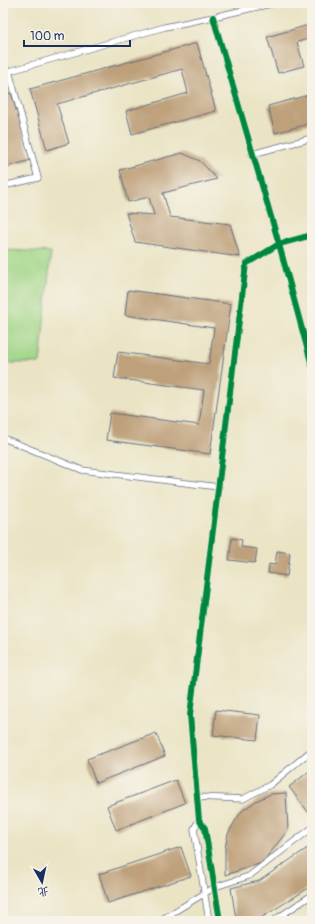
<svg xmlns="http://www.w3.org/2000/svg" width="315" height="924" viewBox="0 0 315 924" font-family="Pangolin,'LXGW WenKai TC',sans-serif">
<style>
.green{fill:#a0d687;stroke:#5e8272}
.building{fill:#bea07a}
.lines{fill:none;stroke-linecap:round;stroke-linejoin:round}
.street-casing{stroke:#636e82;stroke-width:7}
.street{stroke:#fff;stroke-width:5.5}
.cycleway-casing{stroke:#f7f3e8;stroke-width:8}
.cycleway{stroke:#00873e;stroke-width:6}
</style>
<rect width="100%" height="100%" fill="#f7f3e8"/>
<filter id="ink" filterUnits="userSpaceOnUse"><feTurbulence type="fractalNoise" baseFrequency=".025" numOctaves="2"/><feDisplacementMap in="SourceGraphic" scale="8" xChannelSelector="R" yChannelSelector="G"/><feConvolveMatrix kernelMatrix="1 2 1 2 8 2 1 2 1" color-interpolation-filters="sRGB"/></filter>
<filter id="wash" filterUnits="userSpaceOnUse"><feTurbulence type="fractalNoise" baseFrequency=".012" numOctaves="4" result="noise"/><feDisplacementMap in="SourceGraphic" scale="16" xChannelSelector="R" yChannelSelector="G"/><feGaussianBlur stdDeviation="0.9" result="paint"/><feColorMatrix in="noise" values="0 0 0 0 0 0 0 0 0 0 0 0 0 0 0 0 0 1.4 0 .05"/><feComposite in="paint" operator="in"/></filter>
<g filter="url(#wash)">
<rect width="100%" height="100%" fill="#eae4c5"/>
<path class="green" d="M3 250 51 252 40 363H3Z"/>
<g id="blocks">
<path class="building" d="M312 24V38L297 42 304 66 278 73 267 37Z
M197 43 216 111 132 134 126 111 188 93 182 69 57 104 69 143 47 150 30 89Z
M11 93 31 160 3 168V95Z
M312 94V123L275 133 268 106Z
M182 153 200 161 217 179 163 193 170 217 230 224 240 257 135 242 126 213 154 215 149 197 128 202 120 170Z
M128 290 231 304 210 454 106 440 110 413 199 425 204 390 114 378 118 352 209 364 214 328 125 315Z
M232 538 242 540 241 547 257 549 255 563 229 560Z
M277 551 290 553 287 576 268 573 269 564 275 565Z
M216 710 260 715 257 740 213 735Z
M156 733 165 756 96 783 87 759Z
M312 769V810L309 813 289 787Z
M176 780 185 803 116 830 107 806Z
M286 793 288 830 262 863 225 875V848L228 834 235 821 242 811 256 801 271 794Z
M312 845V886L256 921H239L236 919 231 888 259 881Z
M181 847 191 876 108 903 99 874Z"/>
</g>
</g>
<g filter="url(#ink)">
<use href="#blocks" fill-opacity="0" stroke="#636e82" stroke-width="1"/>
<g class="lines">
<g class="street-casing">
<path id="street" d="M213 17 279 244 312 366
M3 73 165 27 213 17 275 3
M252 154 312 138
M3 186 38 178 9 71
M3 438 82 470 219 487
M197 797 243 799 270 785 312 750
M199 820 194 829 209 921
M159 921 215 887 249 876 312 828
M220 921 205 828 199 820 190 715 246 264 279 244 312 235
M273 921 312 895"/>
</g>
<use href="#street" class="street"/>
<g class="cycleway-casing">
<path id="cycleway" d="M213 17 279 244 312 366
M220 921 205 828 199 820 190 715 246 264 279 244 312 235"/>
</g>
<use href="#cycleway" class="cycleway"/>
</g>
</g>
<rect width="315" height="924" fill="none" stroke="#f7f3e8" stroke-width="16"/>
<g transform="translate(42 882) rotate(171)" stroke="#f7f3e8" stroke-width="3" paint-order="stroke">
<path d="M0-3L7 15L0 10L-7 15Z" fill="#1b2f5e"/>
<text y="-6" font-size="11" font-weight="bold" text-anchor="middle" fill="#1b2f5e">北</text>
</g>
<path d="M24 40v6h106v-6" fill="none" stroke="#1b2f5e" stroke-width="2"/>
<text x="30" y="40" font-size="12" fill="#1b2f5e" stroke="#f7f3e8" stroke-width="3" paint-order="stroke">100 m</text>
</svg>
